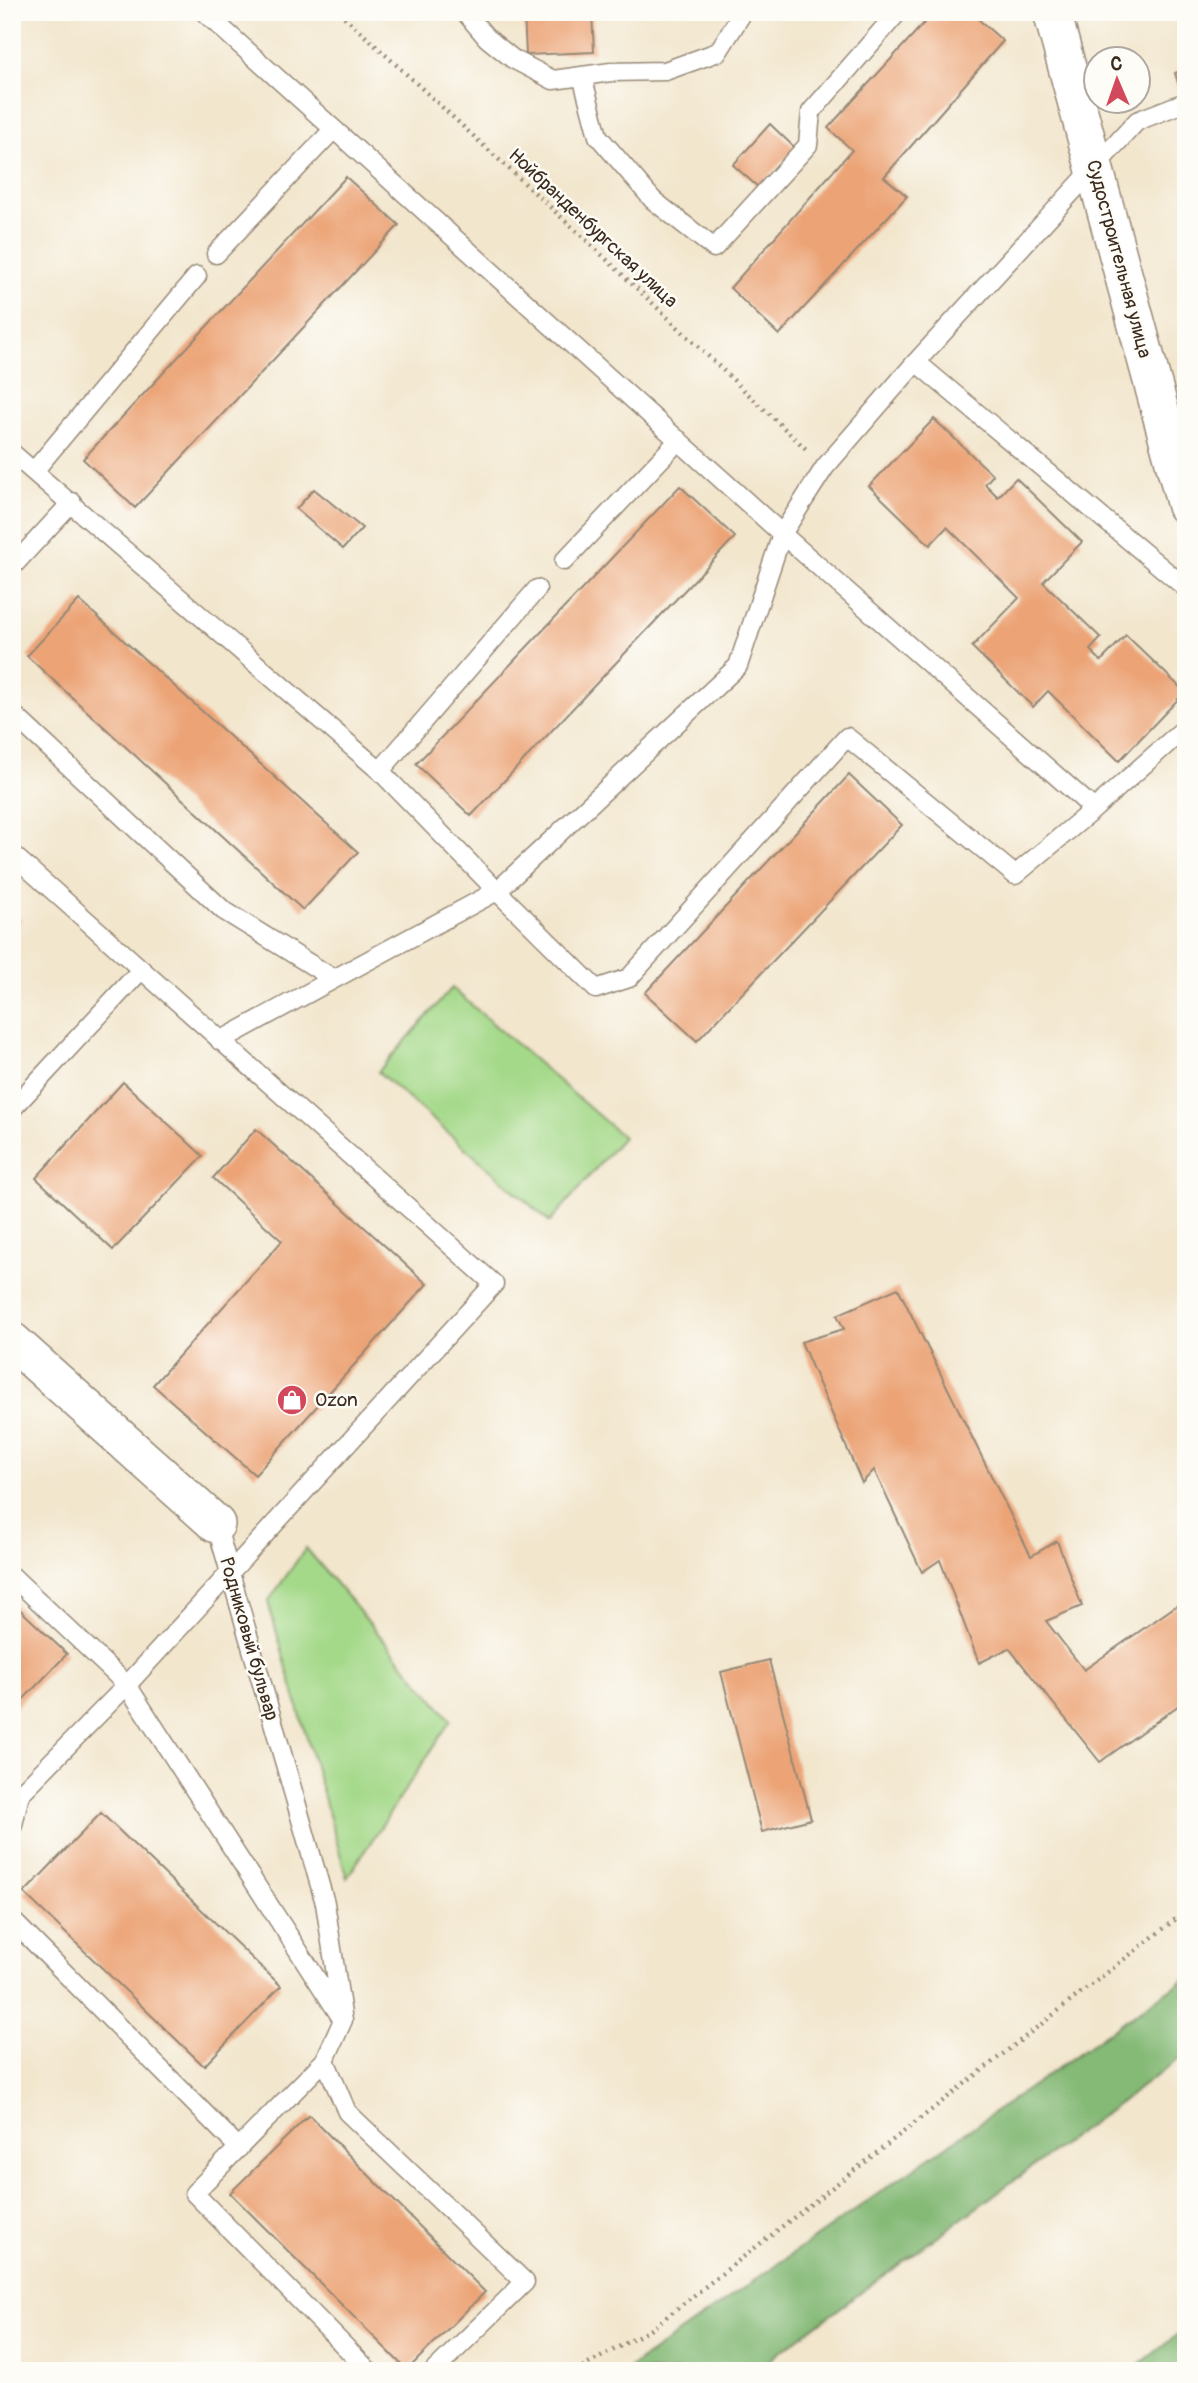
<svg xmlns="http://www.w3.org/2000/svg" width="1198" height="2383" viewBox="0 0 1198 2383" font-family="Pangolin,sans-serif">
<style>
.green{fill:#a5d98a;stroke:#708254;stroke-width:2}
.forest{fill:#84b976;stroke:#60724a;stroke-width:2}
.building{fill:#eca477}
.lines{fill:none;stroke-linecap:round;stroke-linejoin:round}
.service-casing{stroke:#968876;stroke-width:21}
.minor-casing{stroke:#968876;stroke-width:40}
.path{stroke:#968876;stroke-width:4.5;stroke-dasharray:2 5;stroke-linecap:butt}
.service{stroke:#fff;stroke-width:18}
.minor{stroke:#fff;stroke-width:37}
.labels{text-anchor:middle;dominant-baseline:central;stroke-width:5;stroke-linejoin:round;paint-order:stroke}
.street-label{font-size:19px;fill:#3b2a1e;stroke:#fdfcf7}
.poi-label{font-size:19px;fill:#3b2a1e;stroke:#fdfcf7;text-anchor:start}
</style>
<rect width="100%" height="100%" fill="#fdfcf7"/>
<filter id="ink" filterUnits="userSpaceOnUse"><feTurbulence type="fractalNoise" baseFrequency=".0143" numOctaves="2"/><feDisplacementMap in="SourceGraphic" scale="14" xChannelSelector="R" yChannelSelector="G"/><feConvolveMatrix kernelMatrix="1 2 1 2 8 2 1 2 1" color-interpolation-filters="sRGB"/></filter>
<filter id="wash" filterUnits="userSpaceOnUse"><feTurbulence type="fractalNoise" baseFrequency=".00686" numOctaves="4" result="noise"/><feDisplacementMap in="SourceGraphic" scale="28" xChannelSelector="R" yChannelSelector="G"/><feGaussianBlur stdDeviation="1.57" result="paint"/><feColorMatrix in="noise" values="0 0 0 0 0 0 0 0 0 0 0 0 0 0 0 0 0 1.4 0 .05"/><feComposite in="paint" operator="in"/></filter>
<g filter="url(#wash)">
<rect width="100%" height="100%" fill="#f2e6cd"/>
<path class="green" d="M452 988 623 1137 550 1222 378 1072Z
M306 1548 451 1720 347 1878 268 1602Z"/>
<path class="forest" d="M1186 1978V2054L754 2371H625Z
M1186 2328V2371H1131Z"/>
<g id="blocks">
<path class="building" d="M524 12H592L594 52 526 55Z
M934 12H970L1003 41 884 177 907 196 779 335 730 288 852 150 828 128Z
M1186 69V87L1180 89 1175 73Z
M770 124 795 148 758 187 733 165Z
M346 177 399 225 135 508 83 459Z
M934 419 993 475 985 484 998 497 1016 478 1082 542 1043 582 1101 638 1090 650 1101 661 1126 635 1185 692 1119 761 1048 691 1033 707 972 647 1019 598 947 527 930 545 869 486Z
M680 486 735 537 471 816 416 764Z
M314 489 362 528 343 549 296 509Z
M79 600 358 852 303 910 27 656Z
M849 775 902 825 697 1041 645 993Z
M12 912 21 920 12 930Z
M123 1082 203 1156 113 1250 36 1178Z
M256 1129 427 1284 255 1475 153 1385 282 1241 213 1178Z
M898 1288 1031 1556 1057 1541 1082 1606 1046 1621 1084 1670 1186 1599V1700L1100 1762 1009 1648 979 1663 940 1560 922 1572 874 1470 862 1483 801 1342 844 1329 837 1315Z
M12 1602 67 1654 12 1711Z
M769 1660 811 1819 762 1832 721 1672Z
M101 1813 281 1986 204 2066 24 1893Z
M309 2115 485 2292 407 2370 230 2193Z"/>
</g>
</g>
<g filter="url(#ink)">
<use href="#blocks" fill-opacity="0" stroke="#968876" stroke-width="2"/>
<g class="lines">
<g class="service-casing">
<path id="service" d="M204 12 782 534 1094 809 1186 727
M465 12 487 38 513 59 553 80 611 72 665 71 718 52 743 12
M582 76 598 136 653 200 714 248 808 145 811 112 898 12
M216 254 332 131
M916 362 1186 588
M12 453 380 771 497 891 738 666 782 534 825 467 916 362 1137 121 1183 103
M34 471 197 276
M564 561 679 440
M12 567 72 502
M12 713 223 910 334 979 497 891 596 989 629 978 847 737 1015 875 1094 809
M380 771 537 589
M12 854 494 1284 127 1685 20 1794 12 1829
M220 1041 334 979
M12 1109 141 970
M216 1524 325 1903 342 2014
M12 1576 127 1685 343 2020
M12 1920 239 2148
M343 2020 325 2060 194 2193 369 2371
M325 2060 347 2112 525 2282 434 2371"/>
</g>
<g class="minor-casing">
<path id="minor" d="M1052 12 1186 506
M12 1341 216 1524"/>
</g>
<path class="path" d="M339 12 586 240 807 450
M576 2371 651 2329 1186 1911"/>
<use href="#service" class="service"/>
<use href="#minor" class="minor"/>
</g>
</g>
<defs>
<g id="shop-disc" transform="scale(1.575)"><circle r="9.5" fill="#d1495b" stroke="#fdfcf7"/><path d="M-5-2.5h2.3a2.7 3.5 0 0 1 5.4 0H5L5.5 6h-11ZM-1.5-2.5h3a1.5 2.3 0 0 0-3 0Z" fill="#fff"/></g>
</defs>
<g fill-rule="evenodd">
<use href="#shop-disc" x="292" y="1400"/>
</g>
<g class="labels">
<g class="street-label">
<text transform="translate(593 228) rotate(43)">Нойбранденбургская улица</text>
<text transform="translate(1119 259) rotate(75)">Судостроительная улица</text>
<text transform="translate(249 1639) rotate(74)">Родниковый бульвар</text>
</g>
<g class="poi-label">
<text x="315" y="1400">Ozon</text>
</g>
</g>
<rect width="1198" height="2383" fill="none" stroke="#fdfcf7" stroke-width="42"/>
<g transform="translate(1117 80) rotate(358)"><circle r="33" fill="#fdfcf7" stroke="#afa8a0" stroke-width="2"/>
<path d="M0-5L12 26L0 18L-12 26Z" fill="#d1495b"/>
<text y="-10" font-size="19" font-weight="bold" text-anchor="middle" fill="#3b2a1e">С</text>
</g>
</svg>
